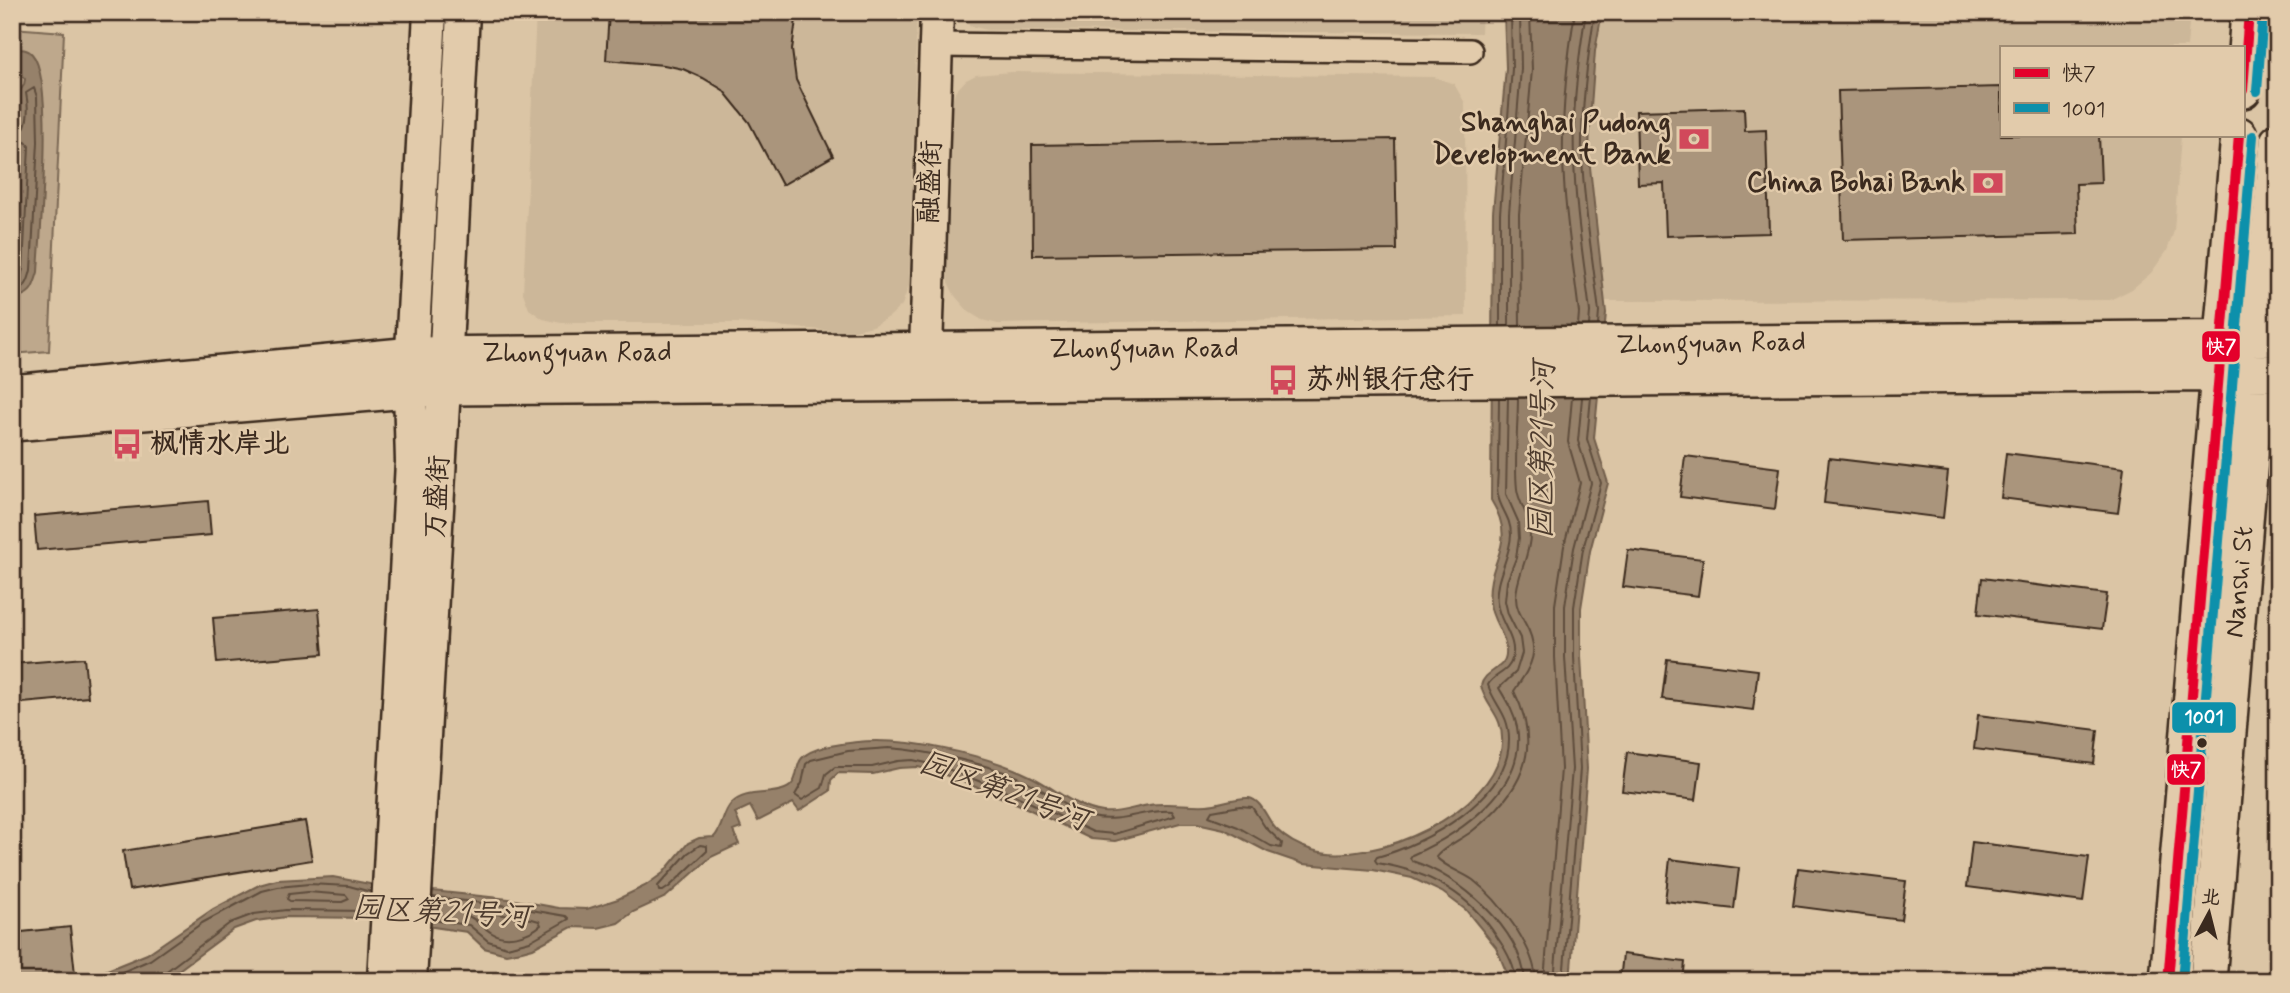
<svg xmlns="http://www.w3.org/2000/svg" width="2290" height="993" viewBox="0 0 2290 993" font-family="Mynerve,'LXGW WenKai TC',sans-serif">
<style>
.built{fill:#ccb799}
.green{fill:#bea88c;stroke:#7c6955;stroke-width:2}
.water{fill:#96816a;stroke:#725e4c;stroke-width:2}
.lines{fill:none;stroke-linecap:round;stroke-linejoin:round}
.shore{stroke:#5f4d3c;stroke-width:2}
.building{fill:#aa957c;stroke:#3b2a1e;stroke-width:2}
.street-casing{stroke:#3b2a1e;stroke-width:28}
.secondary-casing{stroke:#3b2a1e;stroke-width:37}
.primary-casing{stroke:#3b2a1e;stroke-width:40}
.street{stroke:#e2cbab;stroke-width:23}
.secondary{stroke:#e2cbab;stroke-width:32}
.primary{stroke:#e2cbab;stroke-width:35}
.bus-1-casing{stroke:#e2cbab;stroke-width:16}
.bus-2-casing{stroke:#e2cbab;stroke-width:16}
.bus-1{stroke:#e4002b;stroke-width:10}
.bus-2{stroke:#0c90ab;stroke-width:10}
.bus-dot{fill:#3b2a1e;stroke:#e2cbab;stroke-width:2.5}
.labels{text-anchor:middle;dominant-baseline:central;stroke-width:5;stroke-linejoin:round;paint-order:stroke}
.poi-label{font-size:28px;font-weight:bold;fill:#3b2a1e;stroke:#e2cbab;text-anchor:end}
.street-label{font-size:28px;fill:#3b2a1e;stroke:#e2cbab}
.water-label{font-size:30px;font-style:italic;fill:#4d3b2d;stroke:#e2cbab}
.line-badge{stroke:#e2cbab;stroke-width:2.5}
.badge-label{font-size:19px;text-anchor:middle;font-weight:bold;fill:#fff}
</style>
<rect width="100%" height="100%" fill="#dbc5a5"/>
<filter id="ink" filterUnits="userSpaceOnUse"><feTurbulence type="fractalNoise" baseFrequency=".0143" numOctaves="2"/><feDisplacementMap in="SourceGraphic" scale="14" xChannelSelector="R" yChannelSelector="G"/><feConvolveMatrix kernelMatrix="1 2 1 2 8 2 1 2 1" color-interpolation-filters="sRGB"/></filter>
<g filter="url(#ink)">
<path class="built" d="M536 12H917L909 285 902 305 889 317 873 326 846 332 738 323H561L543 319 529 309 523 293Z
M960 12H1482L1481 33 987 30 971 26 961 19Z
M1602 12H2190L2187 47H2001V135H2181L2174 231 2167 251 2151 273 2132 289 2110 300 1604 301 1589 158 1590 121 1595 51Z
M1012 72 1434 77 1454 84 1465 103 1466 316 998 324 982 320 969 312 955 296 948 282 944 255 950 108 955 92 966 80 976 75Z"/>
<path class="green" d="M12 28 64 32 49 351 12 354Z"/>
<path class="water" d="M1504 12H1602L1595 51 1590 121 1589 158 1606 313 1594 438 1608 483 1590 551 1581 608V656L1587 769 1570 981H1510L1496 947 1466 910 1442 892 1412 878 1373 870 1303 864 1268 852 1224 829 1197 823H1180L1115 841 1091 839 1018 804 938 772 918 767 899 768 873 774 838 773 831 780 830 791 799 811 793 803 758 821 750 806 735 813 741 828 733 831 739 844 711 857 666 897 633 912 618 923 598 928 572 927 533 948 522 951 506 954 484 948 467 932 372 918 286 917 256 921 234 929 164 981H80L147 954 213 909 259 885 277 880 333 877 375 885 509 899 559 908 587 909 618 899 645 886 663 873 688 843 699 838 714 837C723 828 722 814 731 804 745 789 768 796 785 789 800 783 794 767 802 758 814 746 842 744 857 742 906 737 988 755 1032 777 1056 789 1075 808 1103 812 1118 814 1134 807 1149 805 1168 802 1188 806 1207 805 1221 804 1235 797 1249 798 1262 800 1267 820 1276 829 1286 839 1299 846 1312 850 1372 868 1497 812 1502 744 1504 715 1486 708 1481 686 1484 670 1505 670 1506 654 1508 636 1491 621 1490 603 1485 559 1520 547 1491 500L1493 212 1506 68Z
M12 49C19 49 27 48 32 54 55 79 40 232 38 272 33 289 31 296 12 298V132C22 123 23 105 18 93L24 85 25 79 12 64Z"/>
<g class="lines">
<path class="shore" d="M1575 12C1567 60 1562 109 1563 157 1564 209 1573 261 1579 313L1578 325
M1586 12C1578 60 1572 109 1574 157 1575 209 1584 261 1590 312L1589 325
M1595 12C1587 60 1581 109 1582 157 1584 209 1593 261 1599 312L1598 325
M12 137C30 134 29 108 26 93L34 88 37 97 38 142 31 270C28 283 26 289 12 291
M12 146 26 142 29 146 23 269 20 279 12 282
M12 156 18 160 12 267
M1500 326V213L1512 69 1511 12
M1509 326V213L1521 69 1520 12
M1520 326 1519 214 1532 70 1530 12
M1499 398C1499 422 1498 445 1498 468 1498 477 1496 487 1498 495 1500 509 1511 517 1511 535 1510 559 1494 579 1497 603 1499 623 1518 639 1512 659 1509 673 1493 674 1488 685 1495 706 1509 714 1509 739 1510 799 1426 844 1377 857L1375 860 1377 863C1428 871 1469 893 1497 937 1506 950 1515 965 1516 981
M1508 398 1506 494 1518 521 1519 538 1516 558 1507 581 1505 601 1508 614 1520 638 1522 653 1516 672 1499 688C1506 700 1514 712 1517 727 1528 788 1460 834 1412 855L1410 858 1412 861C1458 875 1522 929 1525 981
M1518 398C1518 426 1514 463 1517 489 1519 505 1530 514 1530 535 1530 557 1516 576 1516 598 1516 607 1520 614 1525 623 1542 653 1530 667 1514 691 1544 751 1521 793 1471 832 1460 840 1444 847 1436 857 1445 867 1461 872 1473 880 1499 900 1535 947 1536 981
M889 748C929 751 990 764 1026 781 1048 792 1067 810 1092 817 1119 824 1145 809 1172 811L1175 816 1114 834 1093 832 1012 794 940 766 913 760 898 761 872 767H835L826 774 822 788 802 800 795 795 802 783 806 764 811 760 848 751Z
M1240 806 1252 807 1265 827 1282 843 1281 848 1271 846 1238 827 1209 816 1212 811Z
M700 845 707 846V851L669 887 663 891H659L658 886 688 853Z
M308 892 346 895 349 899 342 902 290 901 287 899 289 894Z
M469 910 532 919 539 921 541 925C529 935 507 942 492 933 483 928 478 920 468 916Z
M431 920 469 925 488 941 507 947 530 941 569 919 566 916 508 906 432 897
M101 981 150 960 202 923 262 891 278 887 309 884 349 886 371 892
M161 981 164 973 230 923 254 914 286 910 370 911
M1544 981 1561 769 1555 657V605L1564 546 1580 483 1568 442 1572 398
M1554 981 1572 769 1565 657V606L1574 548 1591 483 1578 441 1582 398
M1563 981 1580 769 1574 657V607L1583 549 1601 483 1587 439 1591 397"/>
</g>
<path class="building" d="M609 12H797L792 50 796 80 833 156 782 185 749 122 723 90 703 78 683 69 664 65 606 60Z
M2001 87V135H2099L2101 183 2076 184 2078 234 1843 240 1838 91Z
M1744 108 1745 131 1766 130 1769 233 1666 236 1664 183 1638 184 1636 111Z
M1395 139 1397 250 1033 255 1032 145Z
M2006 453 2124 468 2118 513 2001 498Z
M1685 456 1780 468 1775 509 1680 497Z
M1829 458 1948 472 1943 518 1824 503Z
M208 501 211 535 37 550 34 516Z
M1628 550 1703 559 1698 596 1623 587Z
M1982 578 2107 594 2102 629 1978 614Z
M319 609 323 654 217 663 213 618Z
M84 658 88 697 12 704V664Z
M1667 659 1758 670 1753 710 1662 699Z
M1978 715 2098 730 2094 764 1974 749Z
M1627 752 1701 762 1696 800 1622 791Z
M305 821 312 860 129 890 123 851Z
M1972 842 2089 857 2083 902 1967 887Z
M1670 859 1739 868 1734 909 1665 901Z
M1798 868 1906 881 1901 920 1793 906Z
M70 927 75 974 12 980V933Z
M1623 954 1685 962 1683 981H1620Z"/>
<g class="lines">
<g class="street-casing">
<path id="street" d="M935 45 1470 51"/>
</g>
<g class="secondary-casing">
<path id="secondary" d="M926 351 937 12
M384 981 412 462 410 388 430 12
M410 981 444 387 463 12"/>
</g>
<g class="primary-casing">
<path id="primary" d="M2243 90 2249 12
M12 393 413 355 2278 338
M12 423 444 387 2278 373
M2168 981 2239 135
M2208 981 2257 373 2278 142"/>
</g>
<use href="#street" class="street"/>
<use href="#secondary" class="secondary"/>
<use href="#primary" class="primary"/>
<g class="bus-1-casing">
<path id="bus-1" d="M2243 90 2249 12
M2168 981 2239 135"/>
</g>
<g class="bus-2-casing">
<path id="bus-2" d="M2257 91 2263 13
M2182 981 2253 136"/>
</g>
<use href="#bus-1" class="bus-1"/>
<use href="#bus-2" class="bus-2"/>
</g>
</g>
<defs>
<g id="bank-bare" transform="scale(2.415)"><path d="M-6-4H6V4H-6ZM0-2.3a2.3 2.3 0 1 0 0 4.6a2.3 2.3 0 1 0 0-4.6Z" fill="#d1495b" stroke="#e2cbab" stroke-width="2.5" paint-order="stroke"/></g>
<g id="bus-bare" transform="scale(2.415)"><path d="M-5-6H5V4H4V6H2V4H-2V6H-4V4H-5ZM-3.5-4V0h7V-4ZM-3.5 1.2v1.5H-2V1.2ZM2 1.2v1.5H3.5V1.2Z" fill="#d1495b" stroke="#e2cbab" stroke-width="2.5" paint-order="stroke"/></g>
</defs>
<g fill-rule="evenodd">
<use href="#bank-bare" x="1694" y="139"/>
<use href="#bank-bare" x="1988" y="183"/>
<use href="#bus-bare" x="1283" y="380"/>
<use href="#bus-bare" x="127" y="444"/>
</g>
<circle class="bus-dot" cx="2202" cy="743" r="6"/>
<g class="labels">
<g class="poi-label">
<text x="1671" y="123">Shanghai Pudong<tspan x="1671" dy="32">Development Bank</tspan></text>
<text x="1965" y="183">China Bohai Bank</text>
<text x="1306" y="380" text-anchor="start">苏州银行总行</text>
<text x="150" y="444" text-anchor="start">枫情水岸北</text>
</g>
<g class="street-label">
<text transform="translate(931 182) rotate(-88)">融盛街</text>
<text transform="translate(1711 344) rotate(-1)">Zhongyuan Road</text>
<text x="1144" y="349">Zhongyuan Road</text>
<text x="577" y="353">Zhongyuan Road</text>
<text transform="translate(438 497) rotate(-87)">万盛街</text>
<text transform="translate(2240 582) rotate(-85)">Nanshi St</text>
</g>
<g class="water-label">
<text transform="translate(1543 450) rotate(-89)">园区第21号河</text>
<text transform="translate(1004 792) rotate(20)">园区第21号河</text>
<text transform="translate(441 913) rotate(3)">园区第21号河</text>
</g>
</g>
<g class="line-badge">
<rect x="2201" y="330" width="40" height="33" rx="7" fill="#e4002b"/>
<rect x="2171" y="701" width="66" height="33" rx="7" fill="#0c90ab"/>
<rect x="2166" y="753" width="40" height="33" rx="7" fill="#e4002b"/>
</g>
<g class="badge-label">
<text x="2221" y="353">快7</text>
<text x="2204" y="724">1001</text>
<text x="2186" y="776">快7</text>
</g>
<rect width="2290" height="993" fill="none" stroke="#e2cbab" stroke-width="42"/>
<rect x="21" y="21" width="2248" height="951" fill="none" stroke="#3b2a1e" stroke-width="2.5" filter="url(#ink)"/>
<rect x="2000" y="46" width="245" height="91" fill="#e2cbab" stroke="#9f8b73" stroke-width="2"/>
<rect x="2014" y="68" width="35" height="10" fill="#e4002b" stroke="#9f8b73" stroke-width="2"/>
<text x="2062" y="80" font-size="21" fill="#3b2a1e">快7</text>
<rect x="2014" y="103" width="35" height="10" fill="#0c90ab" stroke="#9f8b73" stroke-width="2"/>
<text x="2062" y="116" font-size="21" fill="#3b2a1e">1001</text>
<g transform="translate(2209 913) rotate(7)" stroke="#e2cbab" stroke-width="5" paint-order="stroke">
<path d="M0-5L12 26L0 18L-12 26Z" fill="#3b2a1e"/>
<text y="-10" font-size="19" font-weight="bold" text-anchor="middle" fill="#3b2a1e">北</text>
</g>
</svg>
